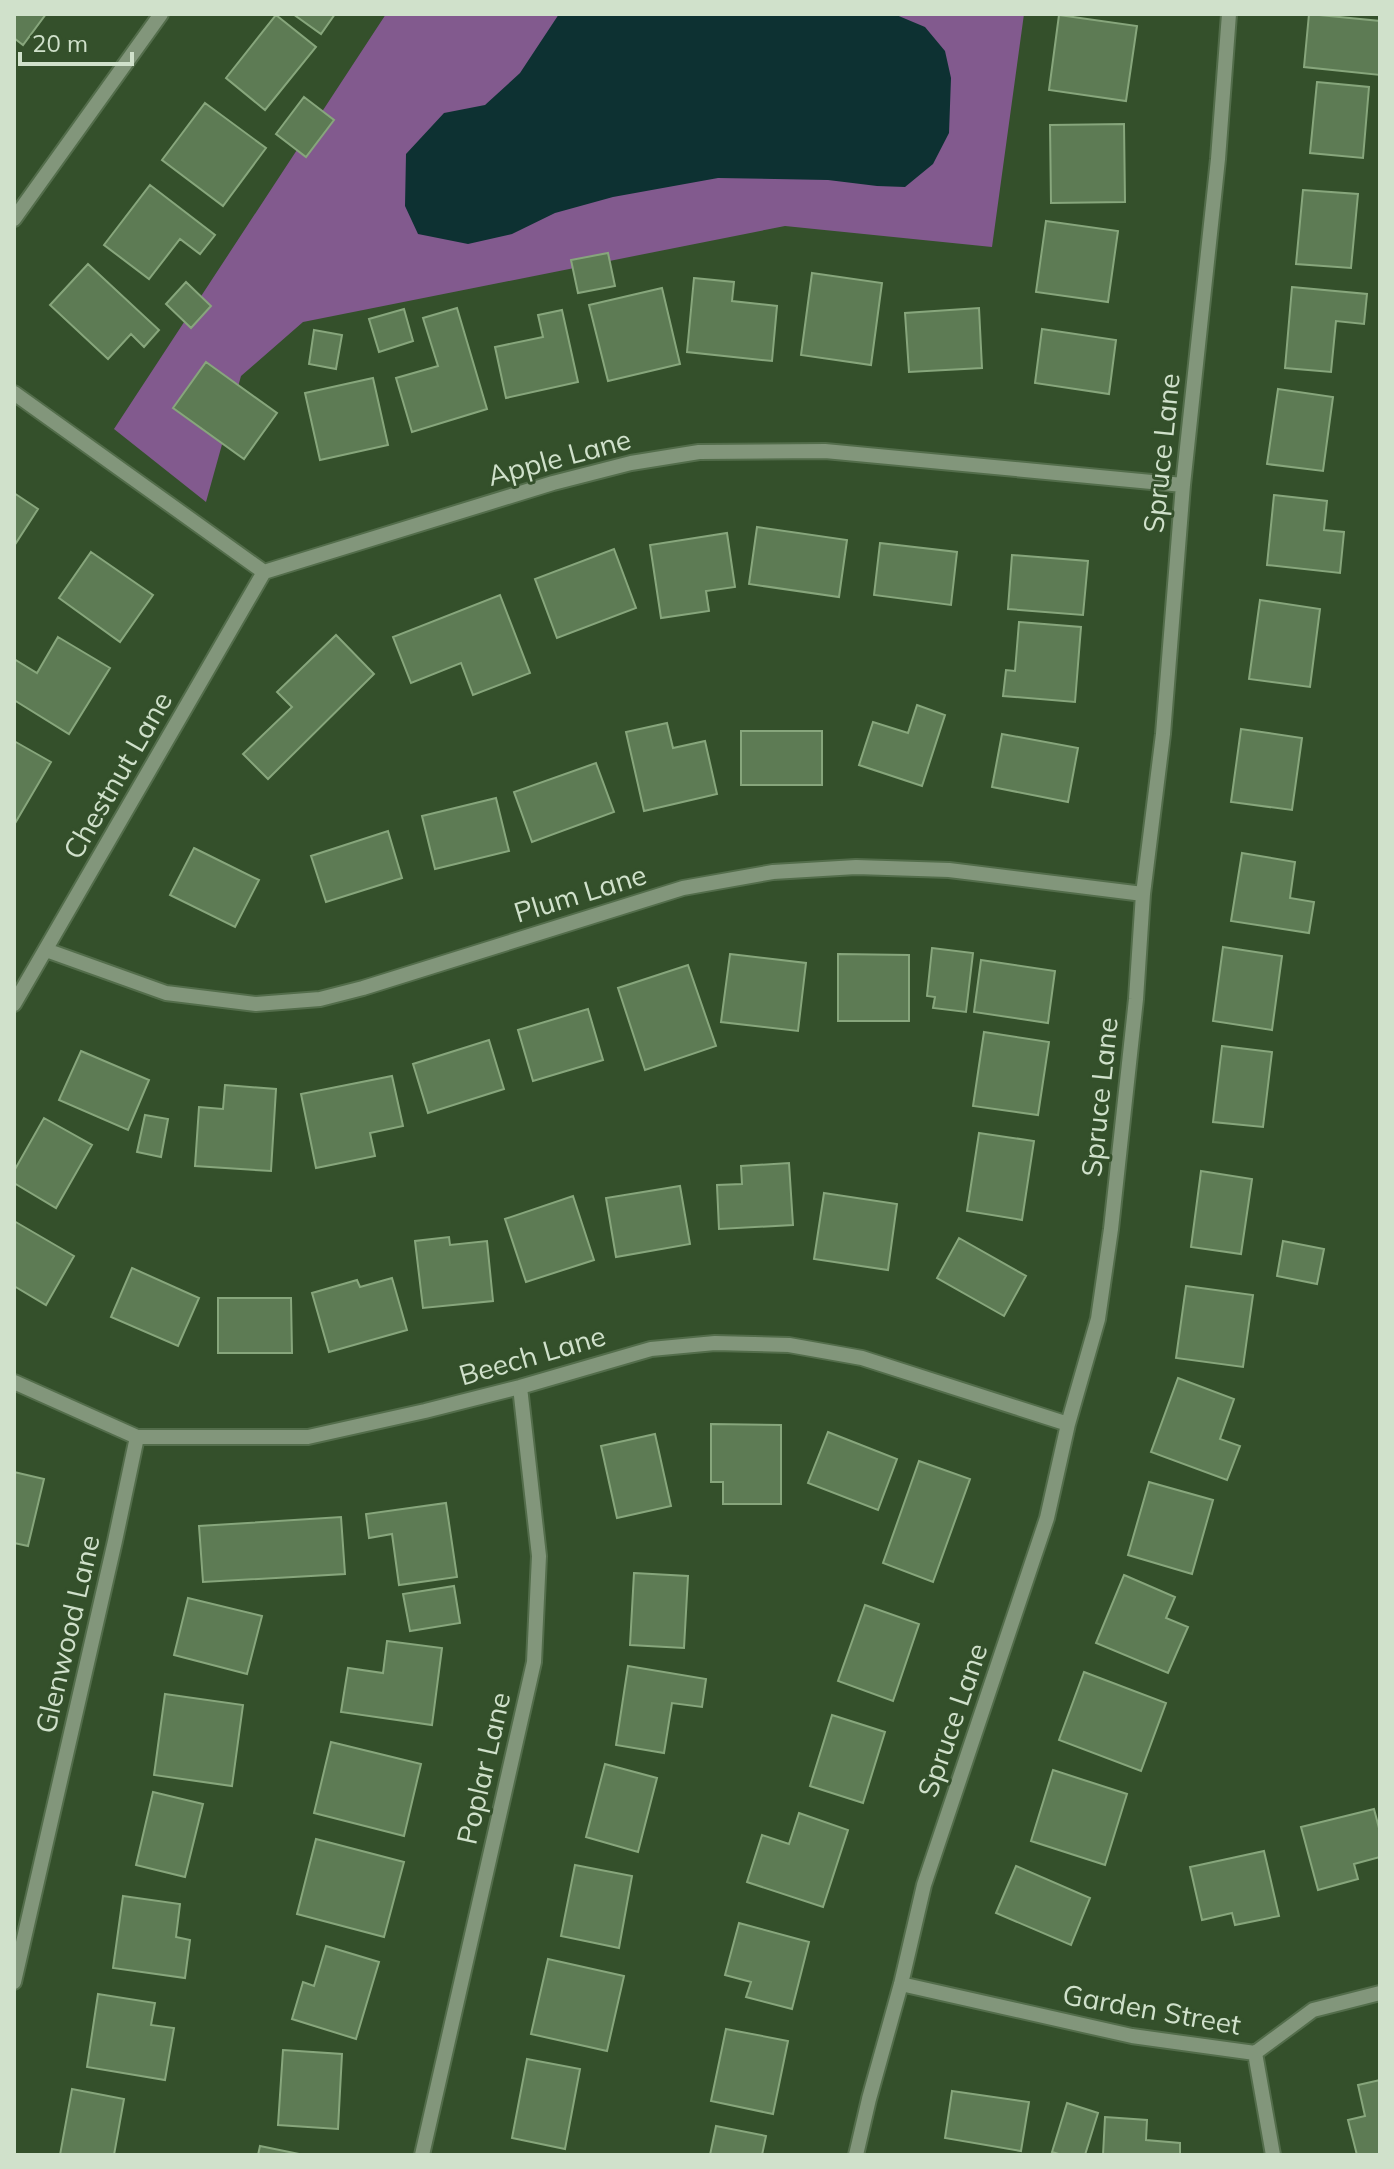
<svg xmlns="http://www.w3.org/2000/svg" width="1394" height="2169" viewBox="0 0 1394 2169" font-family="Mulish,sans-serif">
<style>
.green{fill:#825a8e}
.water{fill:#0d3132}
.building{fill:#5d7b54;stroke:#87a67c;stroke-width:2}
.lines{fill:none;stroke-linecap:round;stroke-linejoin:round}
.minor-casing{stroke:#536d4b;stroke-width:18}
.minor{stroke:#82967b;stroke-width:14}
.labels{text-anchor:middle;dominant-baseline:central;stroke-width:6;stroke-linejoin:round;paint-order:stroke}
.street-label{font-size:28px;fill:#d0e1cb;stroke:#34502b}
</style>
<rect width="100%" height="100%" fill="#34502b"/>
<path class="green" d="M386 14H1024L992 247 785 226 303 322 241 376 206 502 114 429Z"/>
<path class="water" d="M559 14H894L925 27 945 51 951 78 949 133 933 164 905 187 877 186 828 180 718 178 613 197 555 213 512 234 468 244 418 234 405 206 406 154 444 113 485 105 520 73Z"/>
<path class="building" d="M14 14H46L23 45 14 38Z
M293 14H335L321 34Z
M1309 14 1380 21V75L1304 67Z
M276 15 316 47 265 110 226 78Z
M1059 15 1137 26 1126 101 1049 90Z
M1317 82 1369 87 1363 158 1310 153Z
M304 97 334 120 306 157 276 134Z
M205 103 266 148 223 206 162 160Z
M1124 124 1125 202 1051 203 1050 125Z
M150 185 215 235 200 254 180 239 149 279 104 245Z
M1303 190 1358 194 1351 268 1296 264Z
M1046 221 1118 231 1108 302 1036 292Z
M608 253 615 286 578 293 571 260Z
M88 264 159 330 144 347 131 334 108 359 50 305Z
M812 273 882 283 871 365 801 355Z
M694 278 734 282 732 301 777 306 772 361 687 352Z
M186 282 211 306 191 328 166 304Z
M1292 287 1367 294 1364 324 1336 321 1331 372 1285 368Z
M662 288 680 364 608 381 589 305Z
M457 308 487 409 412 432 396 378 438 366 423 318Z
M979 308 982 368 909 372 905 313Z
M404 309 413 341 379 352 369 319Z
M562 310 578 382 506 398 495 347 543 337 538 315Z
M1042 329 1116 340 1109 394 1035 383Z
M314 330 342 335 336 369 309 364Z
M206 362 277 413 244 459 173 408Z
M373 378 388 445 320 460 305 393Z
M1278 389 1333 397 1323 471 1267 464Z
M14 493 38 509 14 546Z
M1274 495 1327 501 1324 530 1344 532 1340 573 1267 565Z
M757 527 847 540 839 597 749 584Z
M727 533 735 587 706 591 709 611 661 618 650 545Z
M880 543 957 552 951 605 874 595Z
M614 549 636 608 557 638 535 579Z
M91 552 153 595 120 642 59 598Z
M1012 555 1088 561 1083 615 1008 609Z
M500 595 530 673 473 695 461 663 411 683 393 637Z
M1260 600 1320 609 1310 687 1249 679Z
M1019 622 1081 627 1075 702 1003 696 1006 670 1015 671Z
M336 635 374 674 268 779 243 754 292 707 277 692Z
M58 637 110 668 69 734 14 700V659L37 673Z
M917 705 945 715 922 786 859 765 873 722 908 733Z
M667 723 673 748 705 741 717 794 644 811 626 732Z
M1241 729 1302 738 1292 810 1231 802Z
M741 731H822V785H741Z
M1002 734 1078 748 1068 802 992 787Z
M14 741 51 762 14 825Z
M596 763 614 812 532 842 514 792Z
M496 798 509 851 435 869 422 816Z
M388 831 402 878 326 902 311 856Z
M194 848 259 880 235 927 170 895Z
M1242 853 1295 862 1290 898 1314 902 1309 933 1231 921Z
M1223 947 1282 956 1272 1030 1213 1021Z
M932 948 973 953 966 1012 933 1008 935 997 927 996Z
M730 954 806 963 798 1031 721 1022Z
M838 954 909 955V1021H838Z
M981 960 1055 971 1048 1023 974 1012Z
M688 965 716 1046 645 1070 618 988Z
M588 1009 603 1060 533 1081 518 1030Z
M984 1032 1049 1042 1038 1115 973 1106Z
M489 1040 504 1089 428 1113 413 1064Z
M1222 1046 1272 1052 1263 1127 1213 1122Z
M81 1051 149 1080 128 1130 59 1100Z
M392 1076 403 1126 370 1133 375 1156 316 1168 301 1094Z
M225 1085 276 1089 271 1171 195 1166 199 1107 223 1109Z
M145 1115 168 1119 161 1157 137 1152Z
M44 1118 92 1145 56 1208 14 1183V1171Z
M979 1133 1034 1141 1022 1220 967 1211Z
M789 1163 793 1225 719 1229 717 1185 742 1184 741 1166Z
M1201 1171 1252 1179 1241 1254 1191 1247Z
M680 1186 690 1244 616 1257 606 1198Z
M824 1193 897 1204 888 1270 814 1259Z
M573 1196 594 1260 526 1282 505 1219Z
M14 1221 74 1256 46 1305 14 1286Z
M449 1237 450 1245 487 1241 493 1301 423 1308 415 1241Z
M959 1238 1026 1276 1004 1316 937 1278Z
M1283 1241 1324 1249 1317 1284 1277 1276Z
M132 1268 199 1298 178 1346 111 1317Z
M392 1278 407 1330 329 1352 312 1293 357 1280 360 1287Z
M1186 1286 1253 1295 1243 1367 1176 1358Z
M218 1298H291L292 1353H218Z
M1178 1378 1234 1399 1220 1439 1240 1446 1227 1480 1151 1452Z
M711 1424 781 1425V1504H723V1482H711Z
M828 1432 897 1459 878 1510 808 1483Z
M655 1434 671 1506 617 1518 601 1446Z
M919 1461 970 1479 933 1582 883 1563Z
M14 1472 44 1479 28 1546 14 1543Z
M1149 1482 1213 1500 1192 1574 1128 1555Z
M446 1503 457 1577 399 1585 392 1534 369 1538 366 1514Z
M341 1517 345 1574 203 1582 199 1526Z
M634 1573 688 1576 684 1648 630 1645Z
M1124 1575 1175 1597 1166 1618 1188 1627 1168 1673 1096 1643Z
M454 1586 460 1623 410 1631 403 1594Z
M188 1598 262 1616 247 1674 174 1655Z
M865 1605 919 1624 893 1701 838 1681Z
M387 1641 442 1648 432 1725 341 1712 348 1668 383 1673Z
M628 1666 706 1679 702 1707 672 1703 664 1753 616 1745Z
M1084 1672 1166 1703 1141 1771 1059 1740Z
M165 1694 243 1705 232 1786 154 1775Z
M832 1715 885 1732 863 1803 810 1786Z
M331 1742 421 1764 404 1836 314 1813Z
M605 1764 657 1778 638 1852 586 1837Z
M1053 1770 1127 1794 1105 1865 1031 1841Z
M153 1792 203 1804 185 1877 136 1865Z
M1374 1809 1380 1832V1857L1354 1864 1358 1879 1318 1890 1301 1827Z
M799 1813 848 1830 823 1907 747 1882 762 1835 789 1844Z
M316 1839 404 1862 384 1937 297 1914Z
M1264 1851 1279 1916 1235 1925 1232 1913 1202 1920 1190 1867Z
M575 1865 632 1876 619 1948 561 1936Z
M1016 1866 1090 1898 1071 1945 996 1913Z
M123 1896 180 1904 176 1937 190 1940 185 1978 113 1968Z
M739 1923 809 1942 792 2009 746 1997 751 1982 725 1975Z
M326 1946 379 1962 356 2039 292 2019 303 1982 314 1986Z
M548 1959 624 1976 607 2051 531 2034Z
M98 1994 155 2003 151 2025 174 2028 165 2080 87 2067Z
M726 2029 788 2041 773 2114 711 2101Z
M283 2050 342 2054 338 2129 278 2125Z
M527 2059 580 2069 565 2149 512 2138Z
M1380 2080V2155H1357L1348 2120 1365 2116 1358 2085Z
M72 2089 124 2099 114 2155H60Z
M952 2091 1029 2102 1021 2151 945 2138Z
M1067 2103 1098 2113 1085 2155H1062L1052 2152Z
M1105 2117 1147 2120 1146 2140 1180 2143V2155H1103Z
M716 2126 766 2136 762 2155H710Z
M260 2146 304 2155H258Z"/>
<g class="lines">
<g class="minor-casing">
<path id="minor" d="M14 219 161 14
M14 393 264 572 553 483 631 463 699 452 825 451 1183 485
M46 950 166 993 256 1004 320 999 363 988 683 888 773 872 856 867 949 870 1143 894
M14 1004 264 572
M14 1382 137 1437H308L425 1411 520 1387 651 1349 715 1343 789 1345 862 1358 1068 1424
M14 1982 115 1541 137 1437
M901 1984 1132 2036 1255 2053 1313 2010 1380 1993
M1255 2053 1273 2155
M422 2155 534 1662 539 1556 520 1387
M856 2155 869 2099 901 1984 924 1885 1047 1518 1068 1424 1098 1319 1111 1229 1136 999 1143 894 1163 734 1183 485 1218 159 1229 14"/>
</g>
<use href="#minor" class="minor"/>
</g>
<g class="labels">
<g class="street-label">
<text transform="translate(1161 453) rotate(-84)">Spruce Lane</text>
<text transform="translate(559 457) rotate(-15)">Apple Lane</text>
<text transform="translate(117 775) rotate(-60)">Chestnut Lane</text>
<text transform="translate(580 893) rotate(-17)">Plum Lane</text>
<text transform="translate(1099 1097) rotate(-84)">Spruce Lane</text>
<text transform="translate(532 1355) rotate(-16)">Beech Lane</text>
<text transform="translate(67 1634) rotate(-77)">Glenwood Lane</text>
<text transform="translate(952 1720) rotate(-71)">Spruce Lane</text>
<text transform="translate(483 1768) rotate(-77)">Poplar Lane</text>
<text transform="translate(1152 2009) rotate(10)">Garden Street</text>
</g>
</g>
<rect width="1394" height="2169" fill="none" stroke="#d0e1cb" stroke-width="32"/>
<path d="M20 52v12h112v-12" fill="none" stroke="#d0e1cb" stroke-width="4"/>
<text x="32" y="52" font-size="24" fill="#d0e1cb" stroke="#34502b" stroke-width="6" paint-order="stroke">20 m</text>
</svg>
